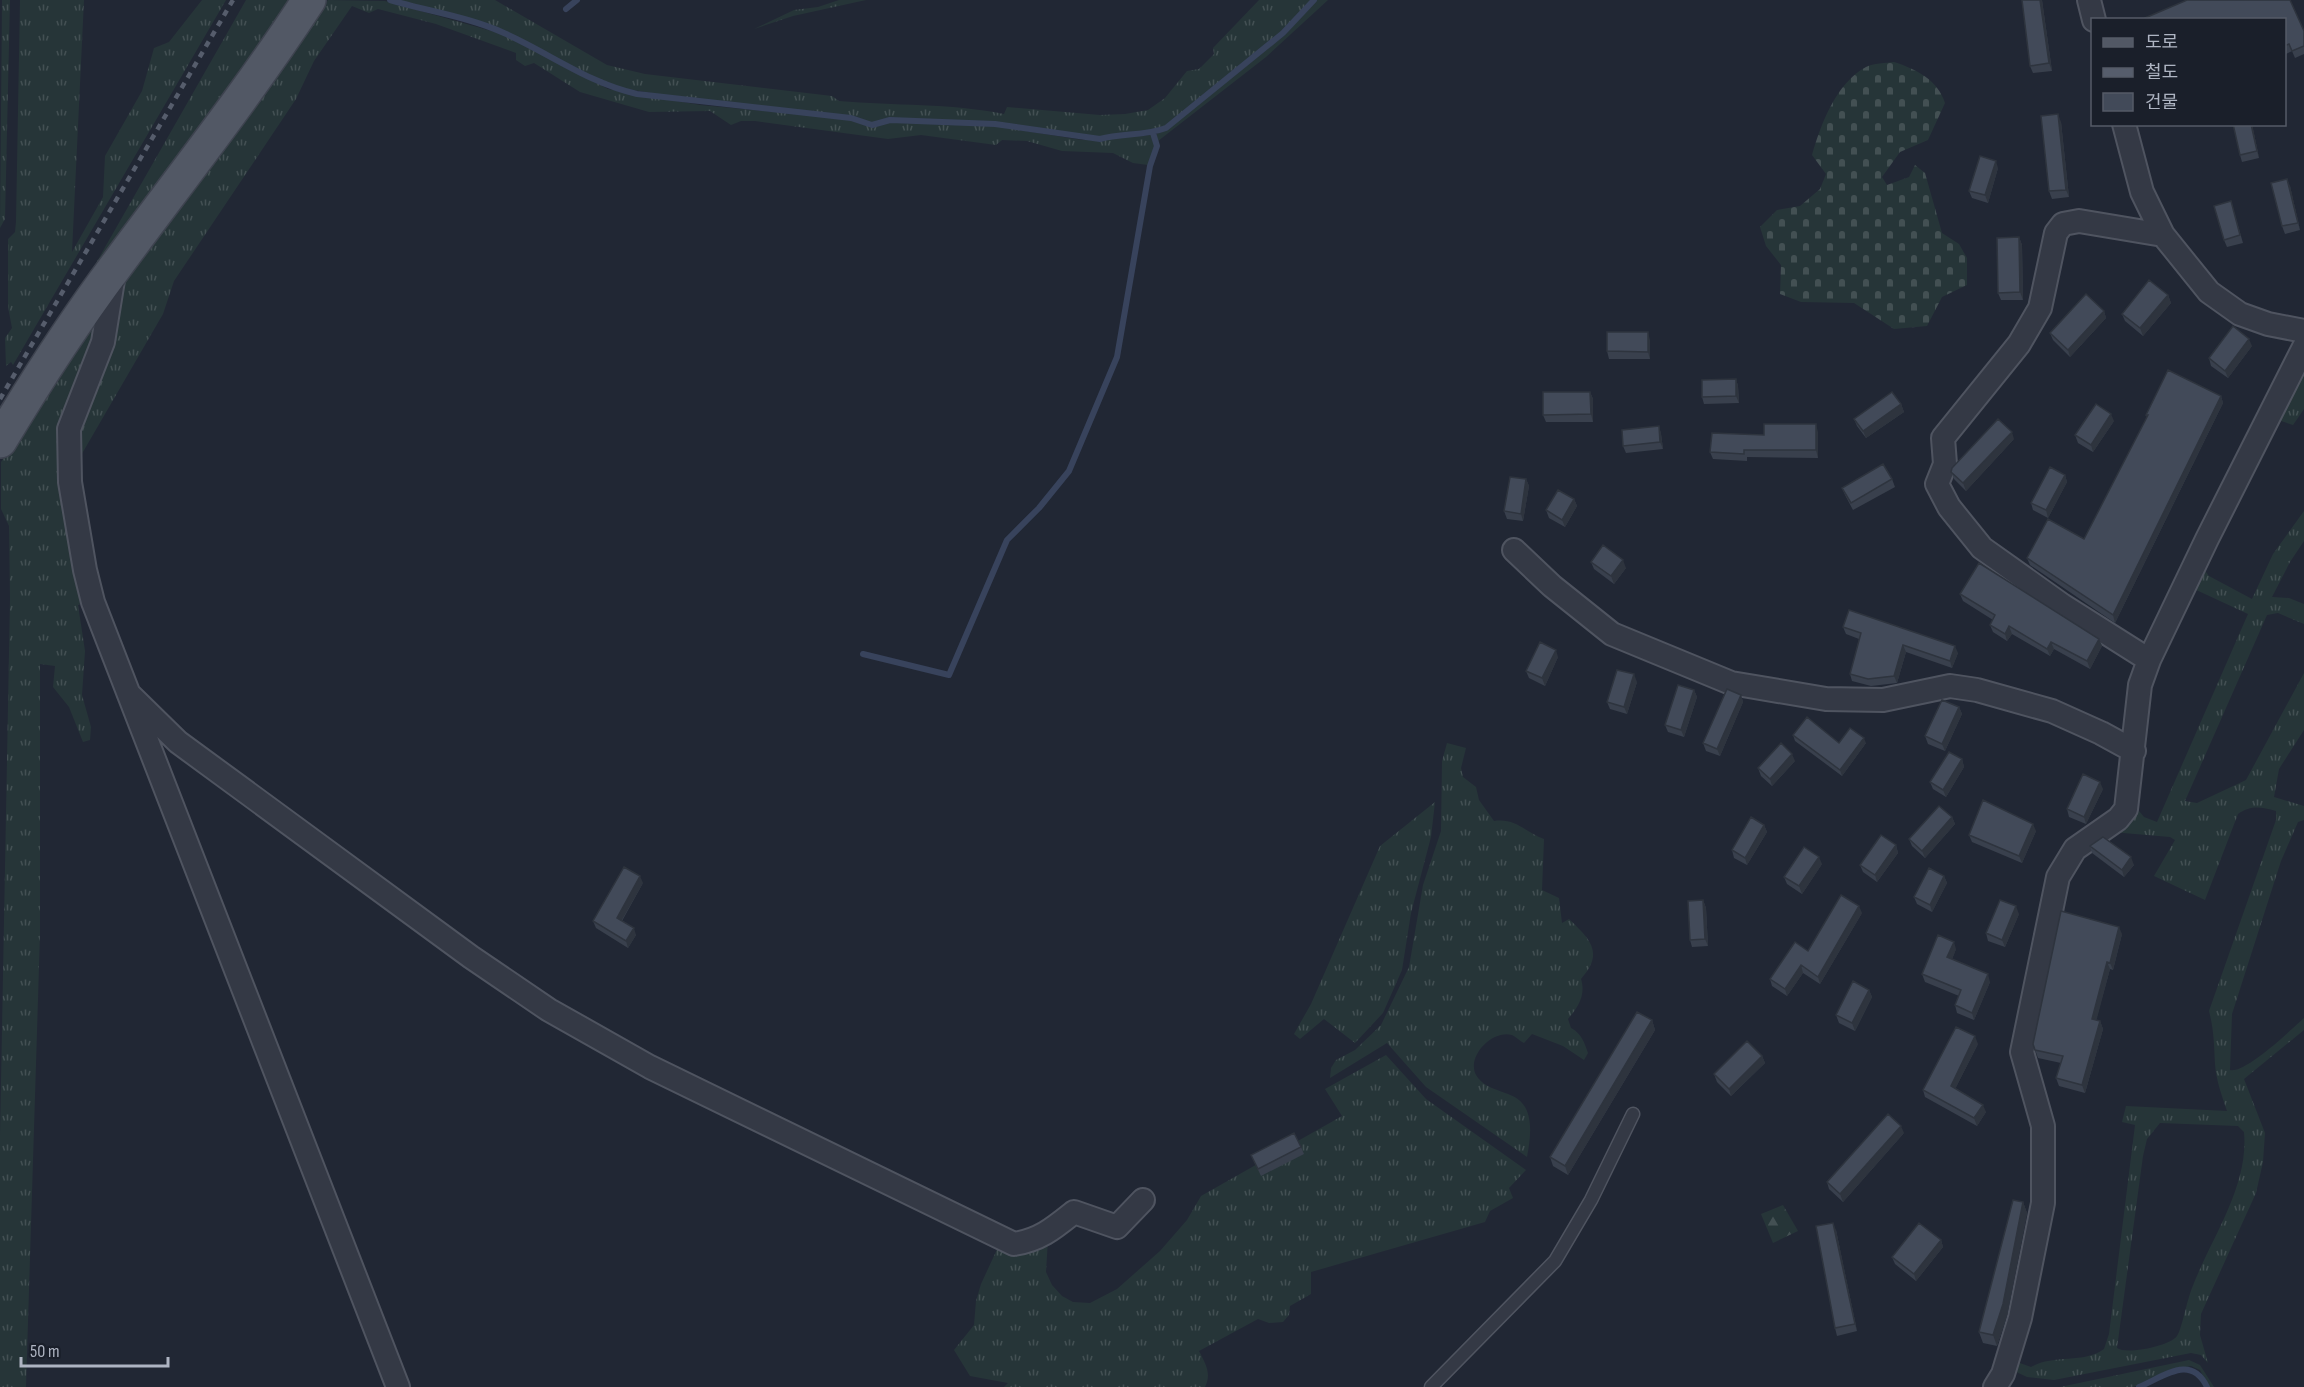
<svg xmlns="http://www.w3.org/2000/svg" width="2304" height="1387" viewBox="0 0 2304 1387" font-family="'Sofia Sans Condensed','Noto Sans KR',sans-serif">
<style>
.grass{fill:url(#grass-tufts);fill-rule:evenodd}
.forest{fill:url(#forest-firs)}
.cemetery{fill:url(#cemetery-stones)}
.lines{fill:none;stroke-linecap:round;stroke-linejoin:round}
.stream{stroke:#38435c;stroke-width:6}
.lane-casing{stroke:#4f5460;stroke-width:15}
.street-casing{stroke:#4f5460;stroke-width:26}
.primary-casing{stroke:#3e434f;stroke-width:36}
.lane{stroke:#343945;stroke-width:12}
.street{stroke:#343945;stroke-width:22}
.primary{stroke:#525865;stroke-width:33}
.rail{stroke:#565d6c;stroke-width:4.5;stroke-dasharray:6 6;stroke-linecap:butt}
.wall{fill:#39404d}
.shaded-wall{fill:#2e343e}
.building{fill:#424a59;stroke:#2e343e;stroke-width:1.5}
</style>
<defs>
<pattern id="grass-tufts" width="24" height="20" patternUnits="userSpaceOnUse" patternTransform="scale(1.5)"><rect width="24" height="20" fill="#263538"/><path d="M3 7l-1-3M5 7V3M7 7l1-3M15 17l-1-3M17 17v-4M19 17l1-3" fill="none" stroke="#435053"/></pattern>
<pattern id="forest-firs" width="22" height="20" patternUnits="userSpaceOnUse" patternTransform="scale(1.5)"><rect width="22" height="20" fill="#263538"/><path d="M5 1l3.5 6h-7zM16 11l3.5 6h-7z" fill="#435053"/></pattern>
<pattern id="cemetery-stones" width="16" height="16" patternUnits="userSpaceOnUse" patternTransform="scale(1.5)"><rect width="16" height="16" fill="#263538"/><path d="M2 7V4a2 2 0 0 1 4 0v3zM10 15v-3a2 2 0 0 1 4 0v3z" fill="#435053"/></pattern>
</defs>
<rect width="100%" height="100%" fill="#212734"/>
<path class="grass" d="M2 0H10L5 219 0 228Z
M20 0H84L72 252 103 197 105 156 142 91 154 48 169 42 202 0H226L13 365 11 362 6 366 5 338 12 328 8 307V239L15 232 16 222Z
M246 0H298L63 321Z
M328 0 385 1 502 34 608 89 700 105 851 119 872 127 890 122 995 126 1082 140 1152 135 1155 146 1148 165 1133 163 1113 153 1062 151 1027 141 1002 140 996 145 921 135 888 139 755 121H741L731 125 710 111 649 112 580 92 534 63 525 66 516 60V53L436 24 378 9 369 13 352 6 314 61 296 99 174 281 163 314 76 464 82 411 124 281Z
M395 0H495L607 65 645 74 832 96 839 101C894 106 950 103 1004 114L1007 107 1100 115 1125 114 1148 110 1165 98 1187 71 1199 69 1214 54 1213 48 1259 0H1312L1282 32 1165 127C1144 135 1122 131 1100 137L995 122 889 118 872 123 851 116 700 101 609 86 503 30Z
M839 0H866L793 16 754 29 794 10 818 7Z
M1317 0H1328L1266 57 1158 141 1156 134 1167 130 1285 35Z
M97 319 95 340 75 391 86 601 78 605 85 651 82 695 91 727 90 740 83 742 69 707 53 687 55 666 40 664V934L26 1387H0V1137L10 599 9 526 1 509V462Z
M2304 364V409L2293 425 2275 419Z
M2304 511V541L2290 562 2272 597 2289 598 2304 604V624L2278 613 2267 615 2185 801 2197 803 2246 780 2304 673V730L2279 769 2274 797 2304 806V820L2298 822 2281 861 2232 1014 2230 1070C2245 1074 2292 1029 2304 1018V1030L2244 1079 2265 1133 2263 1162 2256 1193 2201 1314 2200 1335 2208 1363 2201 1355 2191 1353 2054 1380 2027 1377 2012 1370 2017 1362 2031 1367C2053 1354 2084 1364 2104 1349L2109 1334 2135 1125 2122 1122 2126 1106 2227 1111C2222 1096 2216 1080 2215 1064 2214 1045 2214 1030 2209 1011L2276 820V811C2261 807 2251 805 2238 814L2205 900 2154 876 2175 840 2170 837 2112 832 2134 805 2144 817 2157 822 2248 614 2192 588 2202 567 2209 576 2252 599 2273 554ZM2160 1123 2238 1126 2244 1132C2249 1187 2211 1238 2192 1288 2187 1300 2182 1328 2177 1336 2170 1346 2126 1355 2117 1348L2143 1156 2147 1139Z
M1447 743 1466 748 1461 768 1463 777 1476 787 1479 800 1494 821C1516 818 1525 832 1544 839L1542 890 1559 898 1562 923 1569 919C1591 940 1604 953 1581 979 1586 995 1578 1007 1568 1019L1571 1028C1582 1034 1584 1042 1588 1053L1584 1060 1563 1046 1532 1034 1524 1043C1520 1041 1516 1037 1512 1035 1493 1029 1466 1056 1476 1075 1487 1094 1515 1089 1525 1107 1533 1121 1530 1141 1527 1157L1426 1087 1387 1043 1330 1078 1331 1068 1336 1060 1355 1050 1381 1025 1409 967 1423 885 1441 831 1442 761Z
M1435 802 1431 837 1411 913 1402 970 1383 1013 1355 1043 1324 1019 1300 1039 1294 1034 1311 1004 1380 846Z
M1386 1055 1426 1099 1526 1170 1509 1188 1513 1198 1490 1211 1485 1222 1311 1272V1294L1290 1306 1289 1315 1283 1322 1269 1323 1258 1319 1199 1351C1205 1363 1212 1373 1205 1387H1004L1008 1383 970 1376 954 1350 974 1325 976 1301 981 1284 1000 1243 1048 1239 1046 1272 1052 1285 1062 1296 1073 1302 1090 1303 1117 1289 1160 1251 1187 1220 1201 1196 1342 1116 1325 1089Z
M2189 1360 2200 1365 2214 1387H2209L2200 1370 2191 1366 2180 1368 2133 1387H2060Z"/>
<path class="forest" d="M1783 1205 1798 1231 1773 1243 1761 1214Z"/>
<path class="cemetery" d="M1894 62C1916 69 1938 80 1945 103L1928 140 1900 152 1882 177 1887 185 1909 177 1915 165 1925 173 1942 233 1959 244 1967 258V285L1942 297 1927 326 1894 329 1854 303 1801 302 1780 294 1781 265 1766 246 1760 227 1777 210 1800 206 1820 189 1826 174 1812 155C1821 124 1836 83 1866 67 1873 63 1886 63 1894 62Z"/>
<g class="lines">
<path class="stream" d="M390 0C427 11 469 17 504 33 549 53 588 83 637 94L851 118 872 125 890 120 995 124 1100 139C1122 133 1145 136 1166 128L1283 33 1314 0
M566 9 577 0
M863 654 949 675 1007 540 1039 508 1069 471 1117 357 1150 166 1157 146 1153 133
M2139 1387C2165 1376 2191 1354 2207 1387"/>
<g class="lane-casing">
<path id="lane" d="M1431 1387 1555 1261 1591 1200 1633 1114"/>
</g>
<g class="street-casing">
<path id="street" d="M2089 0 2094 20
M2124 124 2142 192 2163 235 2209 292 2240 314 2268 324 2304 331
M114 274 103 342 69 429 70 482 85 570 93 602 398 1387
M1514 550 1552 586 1612 634 1731 683 1826 699 1883 700 1950 686 1977 690 2052 711 2101 733 2134 751
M2149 660 2062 605 1982 548 1949 507 1937 484 1945 464 1943 438 2019 344 2040 308 2056 233 2063 224 2079 221 2163 235
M130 695 178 742 471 957 549 1010 650 1067 1014 1244C1040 1240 1054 1228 1074 1212L1117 1227 1143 1200
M1995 1387 2003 1374 2020 1318 2043 1203V1126L2022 1052 2058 877 2075 849 2118 819 2126 809 2140 685 2149 660 2207 539 2304 347"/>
</g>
<g class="primary-casing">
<path id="primary" d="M0 441C36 381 74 322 116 266 181 178 249 92 309 0"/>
</g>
<use href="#lane" class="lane"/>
<use href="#street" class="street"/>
<use href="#primary" class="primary"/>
<path class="rail" d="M0 399 233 0"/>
</g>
<path class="wall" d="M2042 0 2052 71 2033 73 2030 66Z
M2284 20 2304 31V54L2295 58 2292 51 2284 55Z
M2061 122 2069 197 2052 199 2049 191Z
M2252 124 2259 158 2242 162 2240 155Z
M1998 168 1988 203 1972 198 1969 191Z
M2290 186 2300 230 2285 234 2282 226Z
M2231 201 2243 243 2227 247 2224 240Z
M2019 237 2022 245 2023 300H2001L1998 293Z
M2168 295 2171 303 2143 336 2125 321 2122 314Z
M2104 311 2106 318 2070 357 2053 340 2050 333Z
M1650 340V359H1609L1607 351Z
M2252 346 2228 378 2211 366 2209 358Z
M1736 379 1738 386 1739 403 1704 404 1702 397Z
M1590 392 1593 399V422H1546L1543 415Z
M2221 396 2223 403 2115 623 2030 565 2027 558 2084 539 2147 417 2146 415Z
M1901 404 1904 412 1866 438 1857 426 1854 419Z
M2114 421 2093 452 2078 443 2075 435Z
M1659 426 1661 434 1663 449 1626 453 1623 446Z
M1818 432V458L1747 457V461L1713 459 1710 452 1764 435Z
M2014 439 1966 491 1954 479 1951 472Z
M2065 475 2067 482 2048 518 2033 510 2031 503Z
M1526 479 1529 486 1523 521 1507 519 1504 511Z
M1892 479 1895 487 1853 510 1845 495 1842 488Z
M1574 499 1577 506 1565 527 1549 518 1546 510Z
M1591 562 1626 568 1614 584 1594 569Z
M1960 594 2099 639 2102 646 2090 669 2054 649 2050 656 2012 634 2007 641 1993 632 1990 625 1993 620 1963 601Z
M1843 627 1958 653 1952 668 1906 652 1897 683 1871 686 1852 681 1850 674 1859 639 1846 634Z
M1558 657 1545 686 1529 678 1526 671Z
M1637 682 1627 714 1610 709 1607 702Z
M1694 690 1697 697 1684 737 1668 732 1665 725Z
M1741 695 1743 702 1720 756 1706 751 1703 743Z
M1959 707 1962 714 1945 751 1928 744 1925 736Z
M1793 735 1839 743H1866L1842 776 1795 741Z
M1962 759 1964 767 1946 797 1933 789 1930 782Z
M1795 761 1772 786 1761 776 1758 768Z
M2103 789 2086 824 2069 817 2067 809Z
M1952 817 1955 824 1925 858 1912 846 1909 839Z
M1764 825 1767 832 1747 865 1734 858 1732 850Z
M2036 831 2022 863 1972 842 1969 835Z
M1896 845 1898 853 1877 882 1863 872 1860 865Z
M2090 846 2134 865 2124 877 2092 853Z
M1822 864 1802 894 1787 884 1784 877Z
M1944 876 1947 883 1932 912 1917 904 1914 897Z
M643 883 622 921 636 935 628 948 596 928 593 921Z
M1703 900 1706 908 1708 946 1692 947 1690 940Z
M1862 913 1820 984 1803 973 1787 996 1772 986 1770 979Z
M2019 914 2005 947 1988 941 1986 933Z
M2122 934 2113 970 2110 969 2096 1020 2100 1021 2103 1029 2085 1093 2059 1086 2056 1078 2061 1063 2038 1058 2033 1044Z
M1956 949 1952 959 1990 982 1974 1020 1957 1013 1955 1005 1959 996 1925 982 1922 974Z
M1869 990 1872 997 1855 1031 1839 1023 1836 1015Z
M1652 1020 1655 1030 1568 1175 1553 1166 1550 1157Z
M1978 1044 1955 1089 1986 1112 1977 1126 1925 1097 1923 1090Z
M1762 1056 1765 1063 1731 1096 1717 1082 1714 1074Z
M1904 1133 1843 1202 1829 1189 1827 1182Z
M1301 1147 1304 1154 1261 1176 1251 1155Z
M2023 1202 2027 1213 2007 1315 1997 1346 1983 1343 1979 1332Z
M1836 1230 1857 1331 1837 1336 1835 1328Z
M1941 1240 1943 1247 1916 1281 1895 1264 1892 1257Z"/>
<path class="shaded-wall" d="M2040 0H2042L2052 71 2049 63Z
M2058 114 2061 122 2069 197 2066 190Z
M2251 124H2252L2259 158 2257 151Z
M1996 161 1998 168 1988 203 1985 195Z
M2287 179 2290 186 2300 230 2298 223Z
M2019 237 2022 245 2023 300 2020 292Z
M2168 295 2171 303 2143 336 2140 328Z
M2104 311 2106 318 2070 357 2068 350Z
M1648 332 1650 340V359L1648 352Z
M2249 339 2252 346 2228 378 2225 371Z
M1736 379 1738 386 1739 403 1736 396Z
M1590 392 1593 399V422L1591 414Z
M2221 396 2223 403 2115 623 2113 615Z
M1901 404 1904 412 1866 438 1863 431Z
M2111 414 2114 421 2093 452 2091 445Z
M1816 424 1818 432V458L1816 450Z
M1659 426 1661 434 1663 449 1660 442Z
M2012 432 2014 439 1966 491 1963 483Z
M2065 475 2067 482 2048 518 2046 510Z
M1526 479 1529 486 1523 521 1521 514Z
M1574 499 1577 506 1565 527 1562 520Z
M1623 560 1626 568 1614 584 1611 576Z
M2009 626 2012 634 2007 641 2005 634Z
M2099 639 2102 646 2090 669 2087 661Z
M2051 642 2054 649 2050 656 2047 649Z
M1903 645 1906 652 1897 683 1894 676Z
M1955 646 1958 653 1952 668 1950 661Z
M1556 650 1558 657 1545 686 1542 678Z
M1634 674 1637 682 1627 714 1624 707Z
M1694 690 1697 697 1684 737 1681 730Z
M1741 695 1743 702 1720 756 1717 749Z
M1959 707 1962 714 1945 751 1942 744Z
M1864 738 1866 743 1842 776 1840 770Z
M1792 754 1795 761 1772 786 1770 779Z
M1962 759 1964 767 1946 797 1943 790Z
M2100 782 2103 789 2086 824 2084 817Z
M1952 817 1955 824 1925 858 1922 851Z
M2033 824 2036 831 2022 863 2019 856Z
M1764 825 1767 832 1747 865 1745 858Z
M1896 845 1898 853 1877 882 1875 875Z
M1819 857 1822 864 1802 894 1799 886Z
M2131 857 2134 865 2124 877 2122 870Z
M640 876 643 883 619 925 617 918Z
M1944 876 1947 883 1932 912 1930 905Z
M1703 900 1706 908 1708 946 1705 939Z
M1859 906 1862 913 1820 984 1818 977Z
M2016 906 2019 914 2005 947 2002 940Z
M2119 927 2122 934 2113 970 2110 963Z
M634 928 636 935 628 948 626 941Z
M1954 942 1956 949 1950 965 1947 957Z
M2107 962 2110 969 2095 1026 2092 1019Z
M1801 965 1803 973 1787 996 1785 989Z
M1988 974 1990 982 1974 1020 1972 1013Z
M1869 990 1872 997 1855 1031 1852 1023Z
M1652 1020 1655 1030 1568 1175 1565 1166Z
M2100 1021 2103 1029 2085 1093 2082 1085Z
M1975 1036 1978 1044 1953 1093 1951 1086Z
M1762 1056 1765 1063 1731 1096 1729 1089Z
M1983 1105 1986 1112 1977 1126 1974 1118Z
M1901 1126 1904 1133 1843 1202 1840 1194Z
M2023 1202 2027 1213 2007 1315 1997 1346 1993 1335Z
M1833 1223 1836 1230 1857 1331 1855 1324Z
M1941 1240 1943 1247 1916 1281 1914 1274Z"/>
<path class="building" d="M2022 0H2040L2049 63 2030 66Z
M2187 0H2290L2304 31V46L2292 51 2289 44 2284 46V20H2146L2145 18Z
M2058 114 2066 190 2049 191 2041 116Z
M2233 124H2251L2257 151 2240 155Z
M1980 156 1996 161 1985 195 1969 191Z
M2287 179 2298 223 2282 226 2271 183Z
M2231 201 2240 235 2224 240 2214 206Z
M2019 237 2020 292 1998 293 1997 238Z
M2149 280 2168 295 2140 328 2122 314Z
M2086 294 2104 311 2068 350 2050 333Z
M2233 326 2249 339 2225 371 2209 358Z
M1607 332H1648V352L1607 351Z
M2168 370 2221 396 2113 615 2027 558 2048 519 2084 539 2148 415H2146Z
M1736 379V396L1702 397V380Z
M1543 392H1590L1591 414 1543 415Z
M1892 392 1901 404 1863 431 1854 419Z
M2096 404 2111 414 2091 445 2075 435Z
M1998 419 2012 432 1963 483 1951 472 1952 468Z
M1764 424H1816V450H1744V454L1710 452 1712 433 1764 435Z
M1659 426 1660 442 1623 446 1622 430Z
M1883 464 1892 479 1851 503 1842 488Z
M2050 467 2065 475 2046 510 2031 503Z
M1510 477 1526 479 1521 514 1504 511Z
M1558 490 1574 499 1562 520 1546 510Z
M1603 545 1623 560 1611 576 1591 562Z
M1979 563 2099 639 2087 661 2051 642 2047 649 2009 626 2005 634 1990 625 1995 615 1960 594Z
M1849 610 1955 646 1950 661 1903 645 1894 676 1868 679 1850 674 1861 633 1843 627Z
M1540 642 1556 650 1542 678 1526 671Z
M1617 670 1634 674 1624 707 1607 702Z
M1678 685 1694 690 1681 730 1665 725Z
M1727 689 1741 695 1717 749 1703 743Z
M1942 700 1959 707 1942 744 1925 736Z
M1807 717 1839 743 1850 728 1864 738 1840 770 1793 735Z
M1781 743 1792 754 1770 779 1758 768Z
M1949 752 1962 759 1943 790 1930 782Z
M2083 774 2100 782 2084 817 2067 809Z
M1983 800 2033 824 2019 856 1969 835Z
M1939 806 1952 817 1922 851 1909 839Z
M1751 817 1764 825 1745 858 1732 850Z
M1881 835 1896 845 1875 875 1860 865Z
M2103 837 2131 857 2122 870 2090 846Z
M1804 847 1819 857 1799 886 1784 877Z
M624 867 640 876 617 918 634 928 626 941 593 921Z
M1929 868 1944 876 1930 905 1914 897Z
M1841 895 1859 906 1818 977 1801 965 1785 989 1770 979 1795 942 1808 951Z
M1703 900 1705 939 1690 940 1688 901Z
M2000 900 2016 906 2002 940 1986 933Z
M2061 911 2119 927 2110 963 2107 962 2092 1019 2100 1021 2082 1085 2056 1078 2063 1056 2035 1050 2033 1044Z
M1938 935 1954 942 1947 957 1988 974 1972 1013 1955 1005 1961 990 1922 974Z
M1853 981 1869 990 1852 1023 1836 1015Z
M1637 1012 1652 1020 1565 1166 1550 1157Z
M1956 1027 1975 1036 1951 1086 1983 1105 1974 1118 1923 1090Z
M1747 1041 1762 1056 1729 1089 1714 1074Z
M1888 1114 1901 1126 1840 1194 1827 1182Z
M1294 1133 1301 1147 1258 1169 1251 1155Z
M2013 1200 2023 1202 2003 1304 1993 1335 1979 1332Z
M1833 1223 1855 1324 1835 1328 1816 1226Z
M1919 1223 1941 1240 1914 1274 1892 1257Z"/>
<rect x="2091" y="18" width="195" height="108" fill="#1a1f2a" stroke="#555b67" stroke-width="1.5"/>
<rect x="2103" y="38" width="30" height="9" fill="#525865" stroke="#555b67" stroke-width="1.5"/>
<text x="2145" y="48" font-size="18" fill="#aeb4c2">도로</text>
<rect x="2103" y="68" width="30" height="9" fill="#565d6c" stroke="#555b67" stroke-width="1.5"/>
<text x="2145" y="78" font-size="18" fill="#aeb4c2">철도</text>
<rect x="2103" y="93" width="30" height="18" fill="#424a59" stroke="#555b67" stroke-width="1.5"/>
<text x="2145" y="108" font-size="18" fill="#aeb4c2">건물</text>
<path d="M21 1357v9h147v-9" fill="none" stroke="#aeb4c2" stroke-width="3"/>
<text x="30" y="1357" font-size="18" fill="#aeb4c2" stroke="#1a1f2a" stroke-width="4.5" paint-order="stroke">50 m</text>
</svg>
